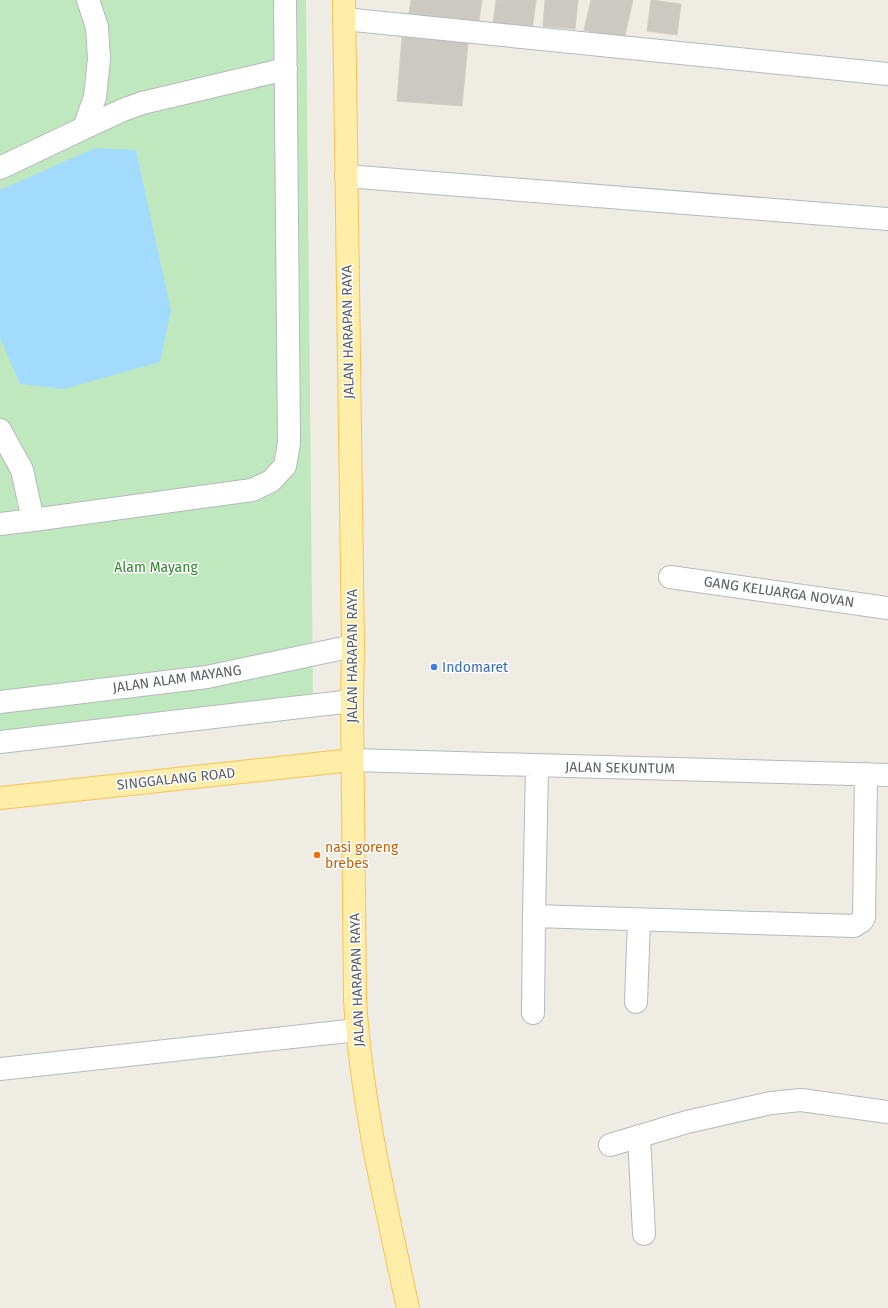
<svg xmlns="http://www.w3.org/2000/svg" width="888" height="1308" viewBox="0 0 888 1308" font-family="'Fira Sans',sans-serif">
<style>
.green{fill:#c0e8be}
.water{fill:#a3dbff}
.building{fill:#ccc8c2;stroke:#d4cdc1}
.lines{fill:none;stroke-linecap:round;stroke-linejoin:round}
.minor-casing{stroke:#b6b9be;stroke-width:24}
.major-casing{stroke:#fac251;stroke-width:24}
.minor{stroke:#fff;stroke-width:22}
.major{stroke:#ffeda8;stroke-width:22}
.shop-dot{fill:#3f7fe0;stroke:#fff;stroke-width:1.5}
.food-dot{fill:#e8710a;stroke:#fff;stroke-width:1.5}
.labels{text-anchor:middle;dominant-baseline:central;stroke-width:3;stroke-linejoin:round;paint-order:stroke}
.street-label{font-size:14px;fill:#5b6065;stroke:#fff}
.park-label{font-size:14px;fill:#30872f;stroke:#fff}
.shop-label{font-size:14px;fill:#366cbe;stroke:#fff;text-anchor:start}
.food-label{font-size:14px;fill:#c56008;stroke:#fff;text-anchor:start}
</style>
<rect width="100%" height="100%" fill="#efece3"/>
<path class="green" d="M0 0H306L313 703 0 745Z"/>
<path class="water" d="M95 148 136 150 171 311 160 362 64 389 20 384 0 338V190Z"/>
<path class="building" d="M411 0H482L478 28 408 19Z
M496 0H536L532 31 493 25Z
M545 0H578L575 29 543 26Z
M591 0H633L624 39 584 30Z
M651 0 681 4 677 35 647 31Z
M402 37 468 43 462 106 397 101Z"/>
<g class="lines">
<g class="minor-casing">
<path id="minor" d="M344 19 888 74
M84 128 123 110 142 103 286 69
M0 168 84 128 95 97 99 59 97 27 88 0
M346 176 888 219
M0 430 22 470 33 520 0 524
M33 520 252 490 271 481 285 466 289 443 285 0
M670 577 888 608
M0 702 207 677 353 646
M0 742 352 701
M352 760 888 775
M537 766 534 916 854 926 862 921 864 917 866 774
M636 1002 639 920
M533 1013 534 916
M0 1069 357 1030
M639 1136 644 1234
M610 1145 687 1122 771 1103 801 1100 888 1112"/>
</g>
<g class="major-casing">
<path id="major" d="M344 0 353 646 352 701 355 999C361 1103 386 1206 408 1308
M0 798 352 760"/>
</g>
<use href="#minor" class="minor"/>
<use href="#major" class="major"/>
</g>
<circle class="shop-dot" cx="434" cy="667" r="4"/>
<circle class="food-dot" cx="317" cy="855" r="4"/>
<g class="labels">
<g class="street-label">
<text transform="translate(348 332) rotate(-91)">JALAN HARAPAN RAYA</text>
<text transform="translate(779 592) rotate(8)">GANG KELUARGA NOVAN</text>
<text transform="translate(352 656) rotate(-90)">JALAN HARAPAN RAYA</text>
<text transform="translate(177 679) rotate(-8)">JALAN ALAM MAYANG</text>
<text transform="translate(620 768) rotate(1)">JALAN SEKUNTUM</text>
<text transform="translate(176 779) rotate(-6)">SINGGALANG ROAD</text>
<text transform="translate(357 980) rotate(-92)">JALAN HARAPAN RAYA</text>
</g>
<g class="park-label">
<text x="156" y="567">Alam Mayang</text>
</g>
<g class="shop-label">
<text x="442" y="667">Indomaret</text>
</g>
<g class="food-label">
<text x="325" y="847">nasi goreng<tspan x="325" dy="16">brebes</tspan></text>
</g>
</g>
</svg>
